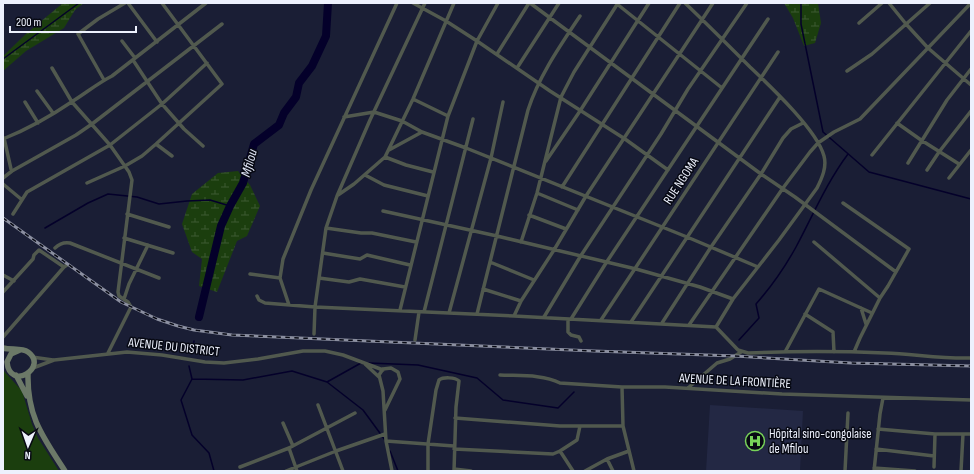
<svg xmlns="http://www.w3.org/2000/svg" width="974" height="474" viewBox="0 0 974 474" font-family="'Sofia Sans Condensed',sans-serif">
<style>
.built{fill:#232844}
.grass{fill:#1b3e0e}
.wetland{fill:url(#wetland-marsh)}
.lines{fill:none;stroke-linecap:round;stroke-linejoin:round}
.stream{stroke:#04002a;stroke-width:1.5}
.river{stroke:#04002a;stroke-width:8}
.minor{stroke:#51594e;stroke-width:3.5}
.secondary{stroke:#6c7968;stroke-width:5.5}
.rail-casing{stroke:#8b8fa0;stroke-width:3}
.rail{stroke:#070913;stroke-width:1.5;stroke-dasharray:4.5;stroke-linecap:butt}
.labels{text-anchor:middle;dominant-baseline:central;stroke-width:3;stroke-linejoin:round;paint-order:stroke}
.street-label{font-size:13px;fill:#edf1fd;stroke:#070913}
.poi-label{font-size:13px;fill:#edf1fd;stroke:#070913;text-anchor:start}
.water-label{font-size:14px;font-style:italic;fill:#dfe4f5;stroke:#070913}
</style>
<defs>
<pattern id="wetland-marsh" width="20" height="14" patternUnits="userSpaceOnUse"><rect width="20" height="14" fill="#1b3e0e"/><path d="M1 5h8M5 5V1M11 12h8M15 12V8" fill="none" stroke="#3c5a32"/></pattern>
</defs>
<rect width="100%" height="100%" fill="#1a1e35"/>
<path class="built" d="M710 405 803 411 800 471H706Z"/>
<path class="grass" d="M3 366 4 371 22 391 32 424 38 438 59 471H3Z"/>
<path class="wetland" d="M63 3H84L75 10 64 28 26 51 3 71V56L27 33Z
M784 3H818L821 23 815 43 804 46 793 18Z
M238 171 250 185 260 206 247 236 237 241 217 292 199 286 202 259 192 252 182 224 192 194 218 173Z"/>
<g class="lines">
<path class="stream" d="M308 3H309
M801 3V24L823 132 869 172 971 199
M3 59 79 3
M45 228 88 203 108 194 137 197 159 204 187 201 210 200 230 206
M739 340 759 318 756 304C771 287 785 267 796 247 813 215 827 182 848 154
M192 351 194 341
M369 363 418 365 477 378 503 400 558 408 574 392
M189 366 192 379 181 400 192 435 209 453 214 471
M192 379 243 380 292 371 327 382 363 410 385 440
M327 382 361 363
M390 451 398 471"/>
<path class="river" d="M199 317 221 226 230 206 243 183 254 144 279 125 284 113 296 97 299 83 312 66 326 36 328 3"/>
<path class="minor" d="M128 3 157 42
M413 3 446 21 477 41 550 91 625 139 668 170
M530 3 761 174 795 197 896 272
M685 3C707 24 729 46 750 67 770 86 817 130 824 156 827 167 822 178 817 188L779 240 733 299 716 327
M889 3 906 24 928 48 971 85
M617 4 722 88
M859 23 882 3
M122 41 135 58
M497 54 529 3
M133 60 162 104 184 129 203 146
M52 68 72 102 110 145 129 172 132 180 118 292 119 296 128 302 131 307 108 353
M517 68 559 3
M847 71 872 54 930 3
M104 80 78 34 98 19 125 3
M37 91 53 113
M413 99 448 116
M25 102 38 123
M344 117 374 112 402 121 422 132 466 148 687 237 758 267
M897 123 921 140 959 164
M4 138 11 169 12 171
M3 139C28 129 51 116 73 101 86 93 98 83 112 76L206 3
M156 144 172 156
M389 150 422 132
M872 155 971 31
M385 157 406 165 433 172
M546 161 580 111 649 3
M908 163 947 100 971 69
M927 170 939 152 971 111
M365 175 384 185 428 196
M3 178 12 171 76 135 92 124 222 24
M949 178 971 150
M87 183 125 166 142 156 156 144 222 84 162 3
M3 184 21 199
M562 187 680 3
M537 193 578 210
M338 195 354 184 385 157 413 99 454 3
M843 203 909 249 888 286 880 298 860 338 854 352
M383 211 497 236 636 269 700 287 733 299
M13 214 27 192 110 145 162 104 207 63
M127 214 169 227
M529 215 566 229
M326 228 361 233H372L416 242
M124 238 173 253
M521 242 537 193 561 97 574 72 618 3
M814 242 880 298
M55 248C60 243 64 242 70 243L159 278
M323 253 360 259 367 255 410 265
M490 262 534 280
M250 274 280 278
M3 275 14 281
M319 278 349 282 360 279 405 287
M483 289 521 301
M3 292 33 259 34 255 39 250 64 267 67 265
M257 296 259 300 265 303 315 307 514 316 716 327 738 350 748 353C794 351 839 351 885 353 914 354 942 359 971 358
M124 299 129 284 148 245
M289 305 280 278 283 259 311 190 397 3
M861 308 866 324
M400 310 448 116 477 41 498 3
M424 312 473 119
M449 313 491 158 503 102
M477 314 528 110C539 76 560 46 580 16
M805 314 833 332 834 352
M514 316 521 301 554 250 586 196 713 3
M544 317 580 257 661 134 688 89 747 3
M568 319V332L571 335 579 337 581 341
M571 319 606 263 768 19
M601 320 778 52
M631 322 780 97
M662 323 711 247 761 174 783 138 791 129 803 123
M689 325 783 188 810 152 818 143 834 132 860 119 971 3
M314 334 315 307 326 228 337 196 370 120 425 3
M3 337 64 267
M415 340 419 312
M785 352 819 289 872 313
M32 357 53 360
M364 363 379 377
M33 368 54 360 127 352 162 355 205 362 224 363 258 359 303 351H325L343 355 383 370
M500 375C519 376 542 374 560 383L622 387H665L782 394 971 400
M622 387 623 426 634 471
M688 388 717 363 730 359 741 352
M318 405 343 471
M385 410 400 379 398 372 391 368 383 369 379 375 383 391 386 441 392 471
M455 418 560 426H623
M283 423 293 446
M878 429 935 434H971
M386 441 454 446
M289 448 297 471
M454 449 553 454 560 451 577 440 580 426
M876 449 934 456
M560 451 573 471
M607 459 613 471
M240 467 289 448 355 413
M934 467 935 434
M874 468 915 471
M454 469 471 471
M286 471 336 451 385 434
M428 471V444L436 390 439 380C443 377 455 377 459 381L456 407 454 471
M585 471 607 459 629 451
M845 471 848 413
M874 471 880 414 883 398
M961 471 963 434"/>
<path class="secondary" d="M3 348C11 350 22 348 28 352 49 367 10 392 7 362L11 354 20 350
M28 374C27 417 43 437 65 471
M16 375 27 396"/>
<g class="rail-casing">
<path id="rail" d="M3 218 121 302 157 319 178 326 194 330 232 335 594 351 735 356 851 363 971 366"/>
</g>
<use href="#rail" class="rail"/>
</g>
<defs>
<g id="hospital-ring" transform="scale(1)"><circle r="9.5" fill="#070913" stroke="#77d259" stroke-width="1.5"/><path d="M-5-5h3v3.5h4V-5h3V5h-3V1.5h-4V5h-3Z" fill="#77d259"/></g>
</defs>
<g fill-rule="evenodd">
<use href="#hospital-ring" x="755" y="441"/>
</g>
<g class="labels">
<g class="street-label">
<text transform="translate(681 181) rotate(-57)">RUE NGOMA</text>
<text transform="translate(174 347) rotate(6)">AVENUE DU DISTRICT</text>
<text transform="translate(735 381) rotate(3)">AVENUE DE LA FRONTIÈRE</text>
</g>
<g class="poi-label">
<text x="769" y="434">Hôpital sino-congolaise<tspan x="769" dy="15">de Mfilou</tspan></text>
</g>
<g class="water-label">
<text transform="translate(249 163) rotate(-74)">Mfilou</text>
</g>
</g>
<rect width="974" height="474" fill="none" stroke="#edf1fd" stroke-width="8"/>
<g transform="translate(28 446) rotate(182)" stroke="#070913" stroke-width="3" paint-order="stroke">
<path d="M0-3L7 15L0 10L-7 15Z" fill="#edf1fd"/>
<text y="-6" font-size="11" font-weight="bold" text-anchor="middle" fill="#edf1fd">N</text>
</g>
<path d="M10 26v6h126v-6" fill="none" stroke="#edf1fd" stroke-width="2"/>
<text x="16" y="26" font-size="12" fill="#edf1fd" stroke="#070913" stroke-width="3" paint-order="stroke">200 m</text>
</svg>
